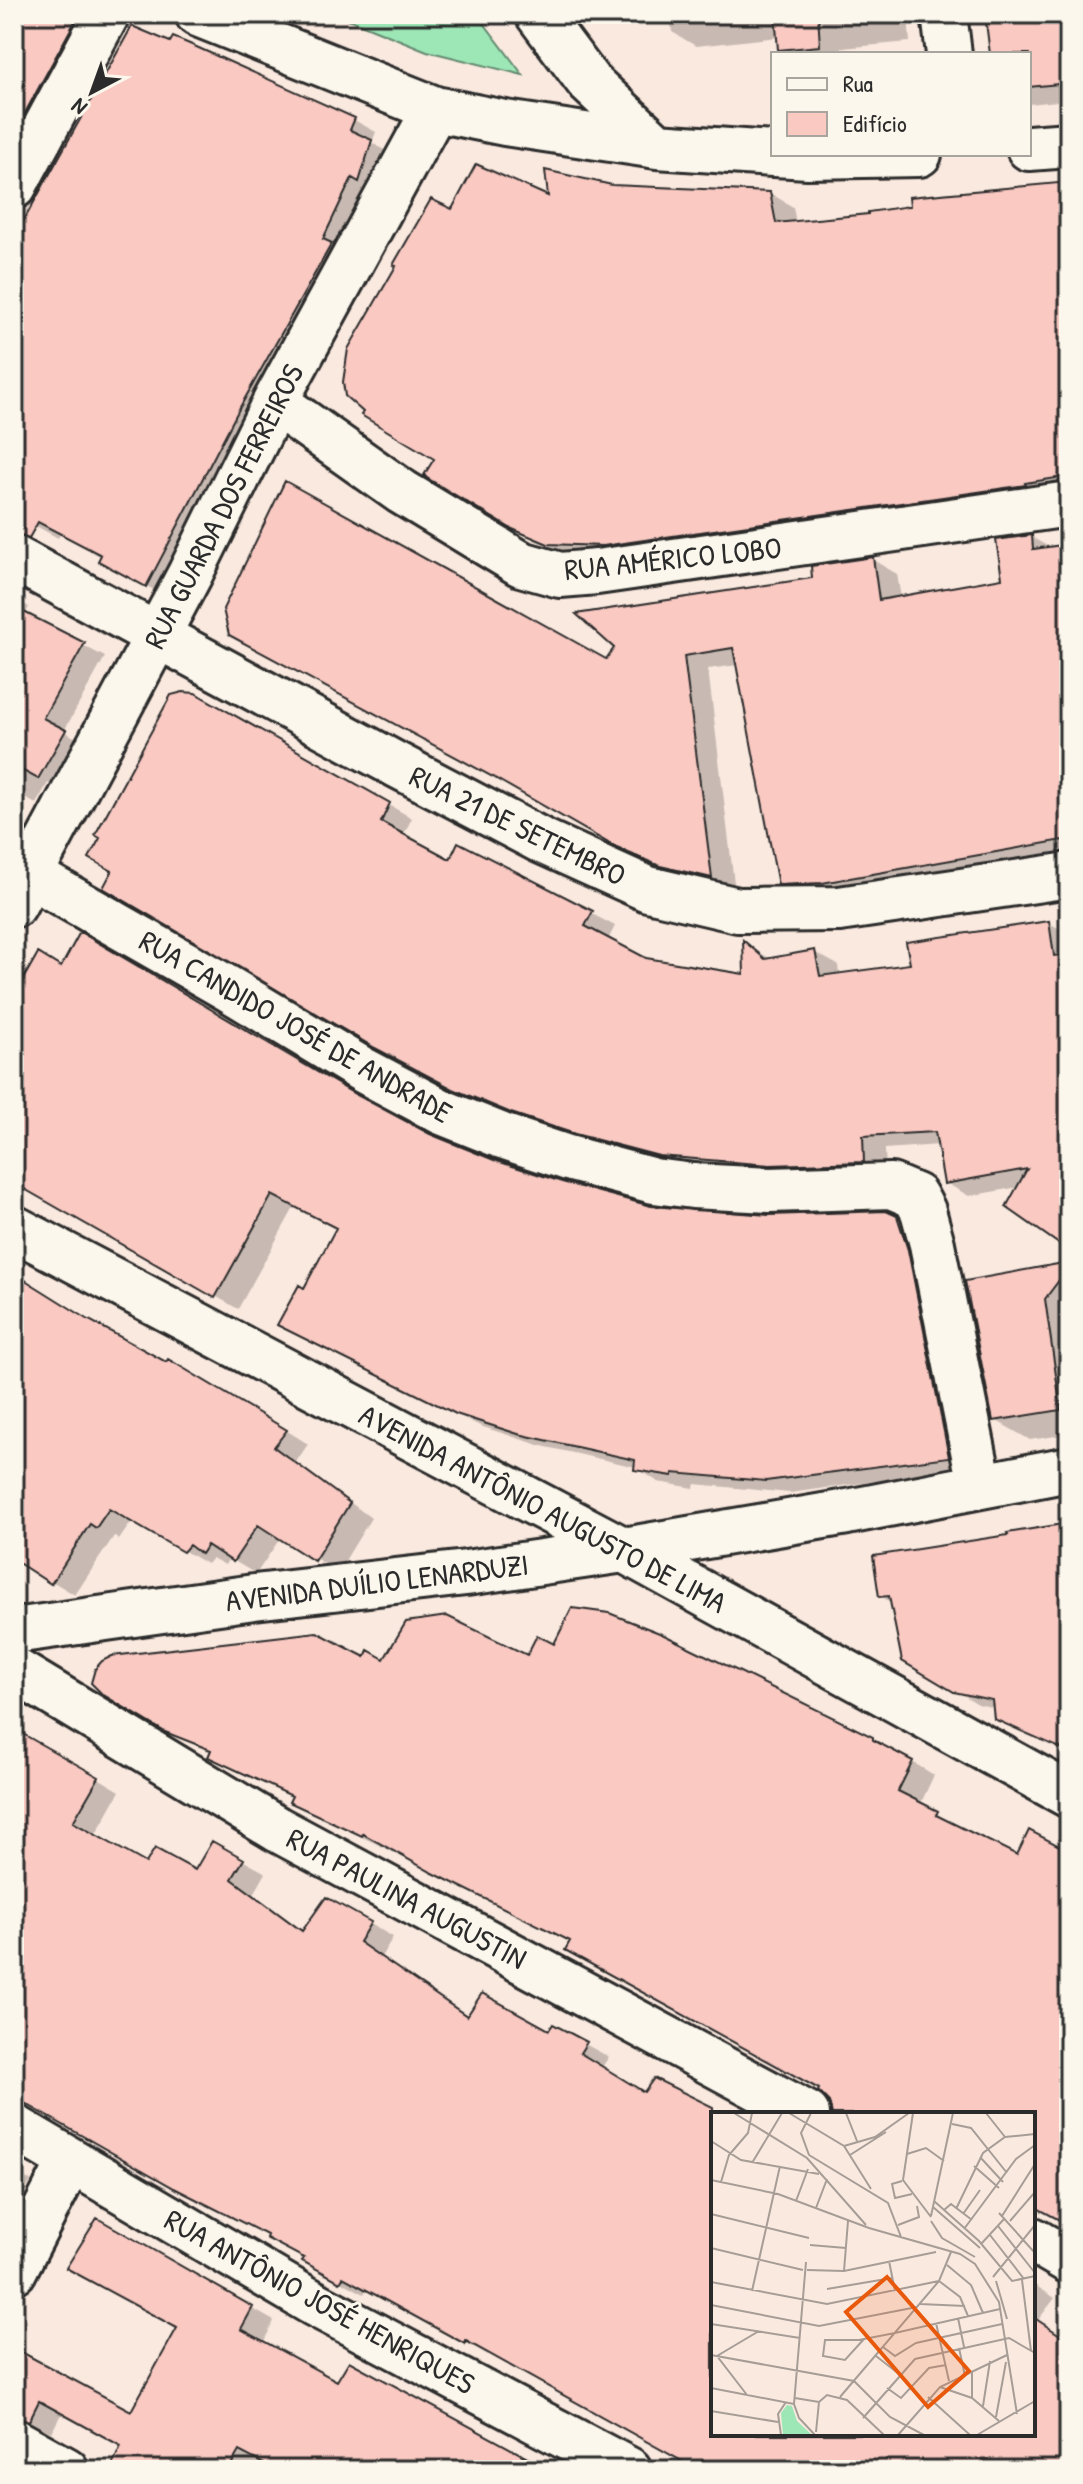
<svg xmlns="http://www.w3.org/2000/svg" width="1083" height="2484" viewBox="0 0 1083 2484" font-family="'Patrick Hand',sans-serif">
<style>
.green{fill:#9de7b6;stroke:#648970;stroke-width:2}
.shadow{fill:#0003}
.building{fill:#f9c9c2;stroke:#2b2b2b;stroke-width:2}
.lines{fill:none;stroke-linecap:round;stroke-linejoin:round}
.minor-casing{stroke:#2b2b2b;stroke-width:50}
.minor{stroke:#fbf7ec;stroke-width:44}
.labels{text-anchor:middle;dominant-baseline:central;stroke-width:6;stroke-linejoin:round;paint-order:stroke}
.street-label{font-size:30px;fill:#2b2b2b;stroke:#fbf7ec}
.inset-road{fill:none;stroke:#a79d97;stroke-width:2}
.view{fill:#e8590c;fill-opacity:0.15;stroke:#e8590c;stroke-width:4}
.inset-edge{fill:none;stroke:#2b2b2b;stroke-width:4}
</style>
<rect width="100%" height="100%" fill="#fae9df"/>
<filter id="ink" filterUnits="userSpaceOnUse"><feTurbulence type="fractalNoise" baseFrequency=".0125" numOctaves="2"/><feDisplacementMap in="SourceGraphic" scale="16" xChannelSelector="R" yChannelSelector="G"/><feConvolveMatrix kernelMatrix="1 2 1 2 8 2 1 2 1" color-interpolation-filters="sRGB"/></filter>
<g filter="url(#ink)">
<path class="green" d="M336 14H477L523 75 427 51Z"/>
<path class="shadow" d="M14 14H72L99 29 14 187Z
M670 14H908L910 42 842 48 843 54H781L779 37 696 46 672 32Z
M987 14H1069V109L1058 101 1029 104V54H992Z
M354 120 376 132 372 143 393 155 169 598 122 573 103 555 61 533 58 538 14 514V212L27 209 38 199Z
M1069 184V492L573 556 536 541 511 527 436 458 452 212 551 199 611 187 770 193 793 207 796 223 870 216Z
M1031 537 1051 548 1069 546V856L805 898 780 883 738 665 708 669 735 891 687 879 646 862 520 790 607 661 814 579 873 560 897 574 901 598 1004 580Z
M14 599 29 607 25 615 105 657 64 731 86 744 60 790 48 783 36 804 14 792Z
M194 695 412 818 403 836 451 861 459 844 615 926 608 940 645 959 746 977 745 943 772 960 814 952 838 965 839 975 912 966 1049 923 1069 934V1249L1019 1187 969 1196 946 1183 939 1145 885 1149 886 1174 684 1169 600 1146 536 1125 478 1102 401 1061Z
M62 969 355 1096 429 1136 493 1162 561 1184 650 1208 769 1217H896L919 1231 970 1468 790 1493 695 1484 694 1488 658 1482 636 1467 542 1446 480 1426 301 1337 305 1290 338 1229 295 1206 238 1309 52 1202 14 1166V990L18 992Z
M1039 1269 1069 1287V1434L1030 1440 995 1420Z
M14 1282 281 1427 308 1444 296 1462 371 1518 338 1572 281 1537 256 1574 229 1558 225 1565 212 1558 207 1564 132 1521 119 1540 114 1536 75 1595 14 1558Z
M1069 1525V1758L1067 1753 1018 1731 995 1718V1708L978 1704 955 1690 892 1603 881 1596Z
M555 1647 872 1738 934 1775 920 1805 959 1826 958 1828 1017 1858 1069 1853V2224L1033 2205V2114H861L572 1941 386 1846 385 1848 314 1814 292 1801 294 1797 233 1769 212 1753 166 1731 365 1660 385 1662 527 1658Z
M14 1728 120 1791 95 1836 147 1865 196 1873 213 1844 266 1873 254 1894 304 1931 327 1899 393 1937 381 1957 468 2017 549 2033 553 2027 609 2057 602 2067 645 2094 654 2081 720 2114H713V2434H1033V2284L1055 2298 1038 2320 1069 2341V2470H702L489 2352 488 2355 367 2288 364 2294 305 2261 306 2258 269 2236 14 2094Z
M14 2172 31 2181 17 2206 22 2208 14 2223Z
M98 2221 274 2321 263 2343 338 2384 546 2470H112L123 2446 62 2412 52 2432 38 2428 32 2429 14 2419V2350L132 2414 179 2328Z"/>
<path class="building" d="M14 14H79L14 133Z
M775 14H818L820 46 778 50Z
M985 14H1069V83L1029 87V54H990Z
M132 26 170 42 173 37 192 45 355 118 350 130 372 140 359 182 352 178 323 239 332 243 239 409 146 587 98 561 101 555 38 522 29 538 14 533V238Z
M476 164 548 196 545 170 612 185 770 192 776 223 868 214V212L910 206 909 197 1069 182V476L1025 483 1026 485 603 546 548 544 510 528 427 478 424 475 434 459 361 415 363 412 345 396 343 382 348 349 396 266 393 265 431 199 452 209Z
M285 481 606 659 614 648 576 614 812 578 811 566 873 557 879 600 1002 578 996 540 1032 535 1033 549 1069 544V839L822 883 778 885 733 648 684 656 712 878 660 866 619 849 493 777 229 635 223 609Z
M14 607 85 643 43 718 66 730 38 779 16 767 14 769Z
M183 692 195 693 390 803 381 822 450 859 458 842 593 911 585 926 646 958 744 974 743 940 765 959 815 950 820 976 910 964 906 942 1049 921 1054 956 1069 954V1251L1006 1207 1027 1169 944 1184 935 1132 863 1136 864 1162 770 1165 659 1156 575 1134 511 1113 453 1089 375 1048 103 888 112 871 89 858 100 838 95 835 171 695Z
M80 932 351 1092 430 1134 494 1160 562 1182 651 1206 769 1215 886 1211 897 1216 908 1250 949 1457 766 1481 673 1473V1476L634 1470 635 1460 518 1434 456 1414 277 1325 299 1285 304 1288 336 1228 272 1195 215 1298 14 1183V995L38 953 61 967Z
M1069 1262V1267L1045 1299 1061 1410 993 1421 965 1281Z
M14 1273 89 1320 166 1362 168 1359 287 1430 274 1447 350 1503 314 1561 258 1525 233 1562 207 1545 201 1554 189 1545 183 1552 109 1509 96 1528 90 1524 51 1584 14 1560Z
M1069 1523V1752L994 1719 992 1700 954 1692 902 1661 889 1596 879 1597 873 1556 1008 1535 1007 1533Z
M572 1608 609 1613 662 1634 873 1737V1740L913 1761 898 1791 938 1811 936 1815 1017 1855 1029 1830 1069 1851V2225L1033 2206V2114H832L829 2102 818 2091 819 2089 565 1950 570 1941 431 1872 363 1834 362 1836 289 1802 292 1796 208 1757 211 1750 165 1732 102 1694 91 1683 95 1669 102 1661 112 1656 317 1632 365 1657 368 1650 384 1659 406 1622 447 1616 527 1655 537 1635 554 1644Z
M14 1729 99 1777 73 1822 146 1863 155 1848 195 1870 212 1841 244 1859 232 1879 302 1931 326 1897 371 1922 359 1942 467 2016 482 1993 549 2030 553 2024 587 2042 580 2053 644 2092 654 2078 713 2107V2434H1033V2317L1069 2341V2470H698L466 2341 465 2344 343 2277 340 2282 302 2261 304 2258 266 2238 267 2235 174 2188 14 2097Z
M97 2218 253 2307 241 2329 337 2381 349 2361 550 2470H275L239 2451 228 2470H110L121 2446 39 2401 29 2421 14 2416V2348L131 2411 177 2328 66 2268Z"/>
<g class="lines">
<g class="minor-casing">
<path id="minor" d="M198 14 435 109 505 123 657 146 773 154
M538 14 589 82 657 146
M944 14 949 54
M1029 148 1069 145
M775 154 808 156 919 154
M14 186 107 14
M275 402 402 492 521 564 560 575 597 572 1069 504
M14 558 393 763 542 841 648 889 738 910 839 909 1069 875
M14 866 229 989 363 1070 442 1112 502 1136 568 1158 654 1181 693 1186 770 1190 891 1186 915 1196 923 1211 932 1244 980 1485
M14 905 190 574 275 402 435 109
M14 1228 624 1550 1069 1795
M14 1631 254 1597 466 1573 624 1550 847 1512 1069 1469
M14 1670 277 1829 807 2114
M14 2127 315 2304 629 2470
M1033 2240 1069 2261
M14 2271 70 2162
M14 2441 66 2470"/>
</g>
<use href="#minor" class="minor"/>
</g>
</g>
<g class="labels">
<g class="street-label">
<text transform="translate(223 506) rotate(-63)">RUA GUARDA DOS FERREIROS</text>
<text transform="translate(673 558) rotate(-6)">RUA AMÉRICO LOBO</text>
<text transform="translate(518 825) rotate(26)">RUA 21 DE SETEMBRO</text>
<text transform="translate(296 1026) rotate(30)">RUA CANDIDO JOSÉ DE ANDRADE</text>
<text transform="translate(543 1508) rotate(28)">AVENIDA ANTÔNIO AUGUSTO DE LIMA</text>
<text transform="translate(377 1582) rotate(-7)">AVENIDA DUÍLIO LENARDUZI</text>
<text transform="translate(407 1898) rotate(28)">RUA PAULINA AUGUSTIN</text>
<text transform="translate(320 2301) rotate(29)">RUA ANTÔNIO JOSÉ HENRIQUES</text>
</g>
</g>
<g transform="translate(711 2112)">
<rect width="324" height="324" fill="#fae9df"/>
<path d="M76 293 81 294 86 309 101 323H72L70 301Z" fill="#9de7b6"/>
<path class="inset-road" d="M23 1 96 46 155 113M78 1 133 34 160 77M135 1 146 29M202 1 192 68 220 105M275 1 294 25M241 12 260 16 296 61M0 29 30 48 108 62M133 34 164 25 198 1M196 42 215 36 233 49M98 43 177 91 190 125M98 43 90 21 100 1M139 43 175 20M269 45 292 70M41 51 71 1M263 54 288 76M0 68 67 82 158 116 249 142 264 152 288 190 306 302M191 69 181 72 184 86 201 82M10 70 18 43 37 21 41 1M85 89 97 57M223 89 268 129 301 169 324 164M222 95 269 136M105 96 116 67M245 97 272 41 294 25 324 22M233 98 240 92 261 108M288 101 324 141M0 102 98 126M252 102 269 78M220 104 242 1M291 104 324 52M220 109 231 126 264 145M299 109 324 80M187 113 208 105 206 94M287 114 324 161M253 117 305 47 324 33M279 123 313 167M270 132 294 106M99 133 135 136M0 136 92 158M178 149 184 179M95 150 83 292 88 306 104 323M236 153 260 173 272 201M96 158 133 159 225 140M133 159 137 109M282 165 324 113M311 168 320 239M228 169 249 185 257 204M285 169 296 207M0 170 116 192 228 169M116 177 181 166M41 179 69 54M209 192 254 194M0 193 108 214 206 195M247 206 253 235M225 211 238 269M0 212 89 226M153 227 134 248 112 244 114 228H148L153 227 184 221 289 197M172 235 184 244 205 231 291 212M248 236 254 264M0 243 143 269 179 305 213 323M165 244 188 262M261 260V286M229 275 261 286 288 309M0 276 83 292M176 276 190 286 218 256 235 253M36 283 6 244 48 219M129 285 228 169 240 140M217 285 259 323M84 286 108 290M272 294 279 249M0 299 67 310M285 305 295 250M152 306 204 247 298 226 324 241M105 320 108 290 116 283 136 288 173 323M70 323 67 302 75 290M187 323 229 275 296 243M266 323 324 289"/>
<path class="view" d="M176 165 258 259 217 295 135 200Z"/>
<rect width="324" height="324" class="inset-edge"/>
</g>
<rect width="1083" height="2484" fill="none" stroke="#fbf7ec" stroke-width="48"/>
<rect x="24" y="24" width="1035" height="2436" fill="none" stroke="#2b2b2b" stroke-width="3" filter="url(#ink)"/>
<rect x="771" y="52" width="260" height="104" fill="#fbf7ec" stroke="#a8a59f" stroke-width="2"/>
<rect x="787" y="78" width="40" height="12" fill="#fbf7ec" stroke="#a8a59f" stroke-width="2"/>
<text x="843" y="92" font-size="24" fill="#2b2b2b">Rua</text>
<rect x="787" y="112" width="40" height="24" fill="#f9c9c2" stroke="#a8a59f" stroke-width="2"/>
<text x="843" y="132" font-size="24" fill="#2b2b2b">Edifício</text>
<g transform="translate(92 92) rotate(221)" stroke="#fbf7ec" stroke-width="6" paint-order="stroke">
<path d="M0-6L14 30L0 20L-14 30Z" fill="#2b2b2b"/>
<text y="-12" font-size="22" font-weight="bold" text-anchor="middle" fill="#2b2b2b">N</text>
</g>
</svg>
